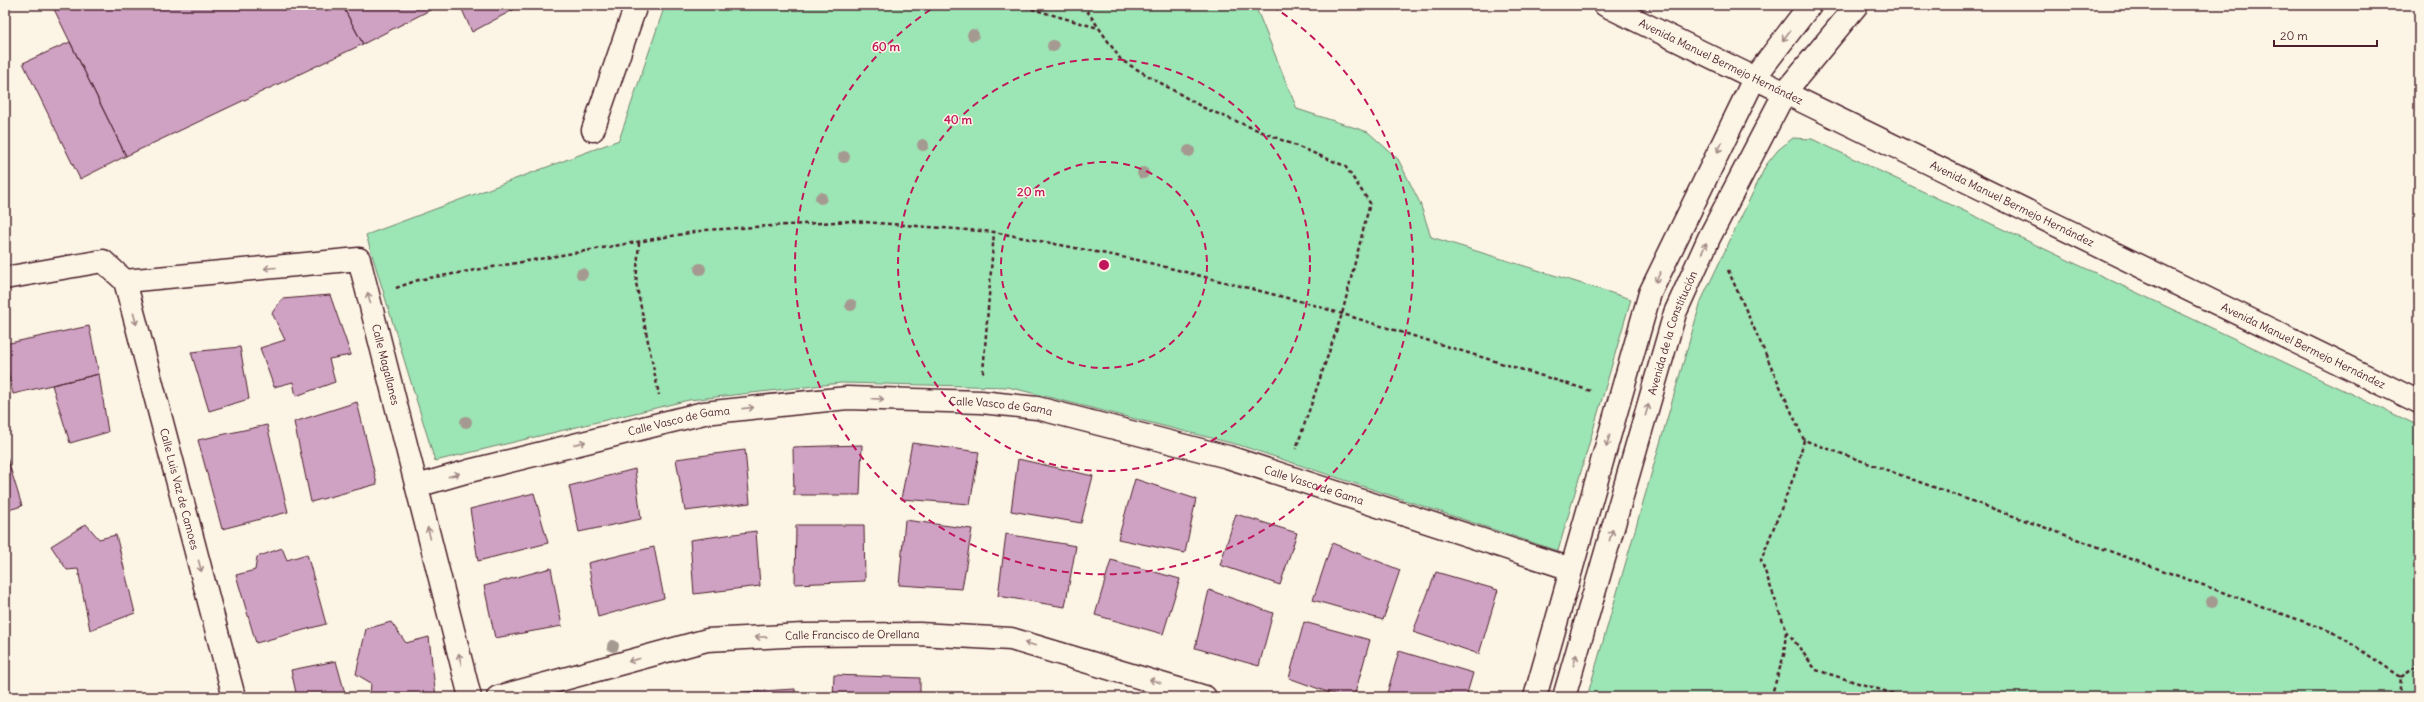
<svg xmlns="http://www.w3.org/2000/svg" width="2424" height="702" viewBox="0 0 2424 702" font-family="Delius,sans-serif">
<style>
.green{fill:#9ce5b4;stroke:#738270}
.building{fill:#cfa2c4;stroke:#4a1f2b}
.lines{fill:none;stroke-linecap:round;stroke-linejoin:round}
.minor-casing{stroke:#4a1f2b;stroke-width:25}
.path{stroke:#4a1f2b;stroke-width:2.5;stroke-dasharray:4 3;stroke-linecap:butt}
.minor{stroke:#fcf5e5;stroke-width:22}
.tree{fill:#a59a91}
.oneway{stroke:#a38a88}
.ring{fill:none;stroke:#c2185b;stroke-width:2;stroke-dasharray:7 5}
.labels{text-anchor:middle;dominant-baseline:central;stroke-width:3;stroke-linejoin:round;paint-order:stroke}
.street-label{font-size:11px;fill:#4a1f2b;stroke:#fcf5e5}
.centre{fill:#c2185b;stroke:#fcf5e5;stroke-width:2}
.ring-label{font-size:12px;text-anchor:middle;font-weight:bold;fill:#c2185b;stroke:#fcf5e5;stroke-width:3;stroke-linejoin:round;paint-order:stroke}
</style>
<rect width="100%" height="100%" fill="#fcf5e5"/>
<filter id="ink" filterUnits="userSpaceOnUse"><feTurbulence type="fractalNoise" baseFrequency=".025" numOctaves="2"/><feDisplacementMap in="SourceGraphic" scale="8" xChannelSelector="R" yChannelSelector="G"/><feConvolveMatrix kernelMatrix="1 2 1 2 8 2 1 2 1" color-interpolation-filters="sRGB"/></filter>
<g filter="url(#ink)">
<path class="green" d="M665 5H1255L1297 109 1368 132 1398 159 1420 203 1431 237 1631 299 1558 551 1239 445 1008 387 841 383 689 400 435 461 366 235 619 140Z
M1793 138 1812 139 2419 426V697H1587L1701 301 1766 165 1778 150Z"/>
<path class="building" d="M52 5H342L363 44 126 156Z
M342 5H440L363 44Z
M460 5H522L472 32Z
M70 42 126 156 80 179 23 63Z
M330 295 351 355 329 359 335 382 296 396 293 382 274 387 260 348 285 340 272 313 282 299Z
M89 326 99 374 13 394 5 360V344Z
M240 347 249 399 209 411 191 352Z
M99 374 108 432 70 443 52 385Z
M357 402 377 484 311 502 294 422Z
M267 425 288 512 222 529 198 440Z
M912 443 979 452 970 504 901 499Z
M862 445 860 495H794L793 447Z
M745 450 750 503 685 511 676 459Z
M5 451 22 506 5 511Z
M1018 459 1093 476 1081 523 1011 511Z
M635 469 641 519 579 532 569 486Z
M1135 479 1196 499 1185 553 1118 539Z
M534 493 548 543 478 561 470 509Z
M1236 514 1297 533 1280 585 1220 565Z
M905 520 972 529 962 589 899 585Z
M86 524 99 539 116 535 135 613 90 630 78 569 67 570 51 546Z
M796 525H864L865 581 795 584Z
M756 531 760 586 694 594 690 540Z
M1006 534 1076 546 1065 607 998 596Z
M1332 543 1400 570 1383 620 1313 600Z
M654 547 664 598 598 617 588 563Z
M282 548 287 560 307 554 326 624 256 643 236 575 255 570 257 557Z
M1111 560 1180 579 1163 634 1095 615Z
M551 568 562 626 495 638 484 586Z
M1436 572 1498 590 1479 654 1413 632Z
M1209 590 1273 613 1259 666 1195 648Z
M391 622 406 643 429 637 436 697H370L371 683 356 674 366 629Z
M1304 622 1370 640 1354 697H1341L1289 678Z
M1399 651 1473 673 1466 697H1386Z
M336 661 346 697H278L296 693 291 670Z
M834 675 920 678V697H833Z
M795 689V697H698L697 695Z
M957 693 983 697H956Z"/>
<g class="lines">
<g class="minor-casing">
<g id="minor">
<path id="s1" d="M1605 5 2419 402"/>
<path d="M593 130 636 5"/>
<path d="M5 278 103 261 125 281"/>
<path id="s2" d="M125 281 359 259 470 697"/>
<path id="s3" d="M125 281 234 697"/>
<path id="s4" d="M417 486 469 471 704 413 847 398 981 402 1037 408 1228 457 1571 569"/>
<path id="s5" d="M498 697 707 640 803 635 919 634 1011 639 1205 697"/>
<path d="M1535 697 1650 293 1755 77 1810 5"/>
<path id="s6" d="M1564 697 1675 313 1709 238 1785 92 1857 5"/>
</g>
</g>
<path class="path" d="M1018 5 1098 28
M1083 5 1121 60 1204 108 1345 166 1370 203 1342 314 1296 449
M639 242 636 283 659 395
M1728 270 1804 440 2335 633 2401 677 2399 697
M396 288 418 280 706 230 852 221 994 232 1142 261 1307 303 1591 391
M983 373 994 232
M1804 440 1796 471 1761 560 1786 630 1816 670 1904 697
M2401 677 2419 665
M1771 697 1784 655 1786 631"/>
<use href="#minor" class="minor"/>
</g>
<g class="tree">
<circle cx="973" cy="35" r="6"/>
<circle cx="1053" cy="46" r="6"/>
<circle cx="923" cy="145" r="6"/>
<circle cx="1189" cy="151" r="6"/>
<circle cx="844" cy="157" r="6"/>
<circle cx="1143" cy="173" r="6"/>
<circle cx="821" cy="198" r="6"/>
<circle cx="700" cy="269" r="6"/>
<circle cx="582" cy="274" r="6"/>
<circle cx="851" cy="305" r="6"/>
<circle cx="466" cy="422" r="6"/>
<circle cx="2212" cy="602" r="6"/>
<circle cx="613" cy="646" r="6"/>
</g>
<defs><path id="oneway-shaft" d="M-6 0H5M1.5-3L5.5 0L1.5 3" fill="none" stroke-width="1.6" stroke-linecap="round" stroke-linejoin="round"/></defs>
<g class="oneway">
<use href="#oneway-shaft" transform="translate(1786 36) rotate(127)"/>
<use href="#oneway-shaft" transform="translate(1720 147) rotate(116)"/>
<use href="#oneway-shaft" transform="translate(1704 248) rotate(-66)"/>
<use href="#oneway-shaft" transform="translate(270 268) rotate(175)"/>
<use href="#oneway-shaft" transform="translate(1658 277) rotate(116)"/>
<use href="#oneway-shaft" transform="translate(369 298) rotate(-104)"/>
<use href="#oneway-shaft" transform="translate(135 319) rotate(75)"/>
<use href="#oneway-shaft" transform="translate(878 399) rotate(2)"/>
<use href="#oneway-shaft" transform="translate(748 408) rotate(-6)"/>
<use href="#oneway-shaft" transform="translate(1647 410) rotate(-74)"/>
<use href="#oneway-shaft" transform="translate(1608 441) rotate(106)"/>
<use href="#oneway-shaft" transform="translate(580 443) rotate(-14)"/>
<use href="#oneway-shaft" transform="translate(454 475) rotate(-16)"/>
<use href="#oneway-shaft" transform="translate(429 533) rotate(-104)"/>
<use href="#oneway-shaft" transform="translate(1611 535) rotate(-74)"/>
<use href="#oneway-shaft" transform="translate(200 566) rotate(75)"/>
<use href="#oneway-shaft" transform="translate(761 637) rotate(177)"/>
<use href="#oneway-shaft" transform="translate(1030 644) rotate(-164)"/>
<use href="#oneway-shaft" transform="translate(460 659) rotate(-104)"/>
<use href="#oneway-shaft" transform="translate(634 660) rotate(165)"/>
<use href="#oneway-shaft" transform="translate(1575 660) rotate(-74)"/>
<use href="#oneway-shaft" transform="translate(1155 681) rotate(-163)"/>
</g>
</g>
<g class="ring">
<circle cx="1104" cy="265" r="103"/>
<circle cx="1104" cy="265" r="206"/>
<path d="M1272 6A309 309 0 1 1 936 6"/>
</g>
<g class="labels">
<g class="street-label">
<text stroke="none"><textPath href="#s1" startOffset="129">Avenida Manuel Bermejo Hernández</textPath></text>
<text stroke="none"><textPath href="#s1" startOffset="453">Avenida Manuel Bermejo Hernández</textPath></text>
<text stroke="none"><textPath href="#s6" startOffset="380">Avenida de la Constitución</textPath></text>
<text stroke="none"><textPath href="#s1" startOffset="777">Avenida Manuel Bermejo Hernández</textPath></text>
<text stroke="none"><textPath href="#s2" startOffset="344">Calle Magallanes</textPath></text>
<text stroke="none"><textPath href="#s4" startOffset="594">Calle Vasco de Gama</textPath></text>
<text stroke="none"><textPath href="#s4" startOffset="270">Calle Vasco de Gama</textPath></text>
<text stroke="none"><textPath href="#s4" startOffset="918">Calle Vasco de Gama</textPath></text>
<text stroke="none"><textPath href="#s3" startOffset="215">Calle Luis Vaz de Camoes</textPath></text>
<text stroke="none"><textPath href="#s5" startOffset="362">Calle Francisco de Orellana</textPath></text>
</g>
</g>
<circle cx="1104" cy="265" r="6" class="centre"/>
<g class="ring-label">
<text x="886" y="51">60 m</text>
<text x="958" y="124">40 m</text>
<text x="1031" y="196">20 m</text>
</g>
<rect width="2424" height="702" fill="none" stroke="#fcf5e5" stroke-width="20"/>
<rect x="10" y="10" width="2404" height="682" fill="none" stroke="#4a1f2b" stroke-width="1.5" filter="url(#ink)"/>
<path d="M2274 40v6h103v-6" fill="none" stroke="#4a1f2b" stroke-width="2"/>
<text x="2280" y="40" font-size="12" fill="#4a1f2b" stroke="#fcf5e5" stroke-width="3" paint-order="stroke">20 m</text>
</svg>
